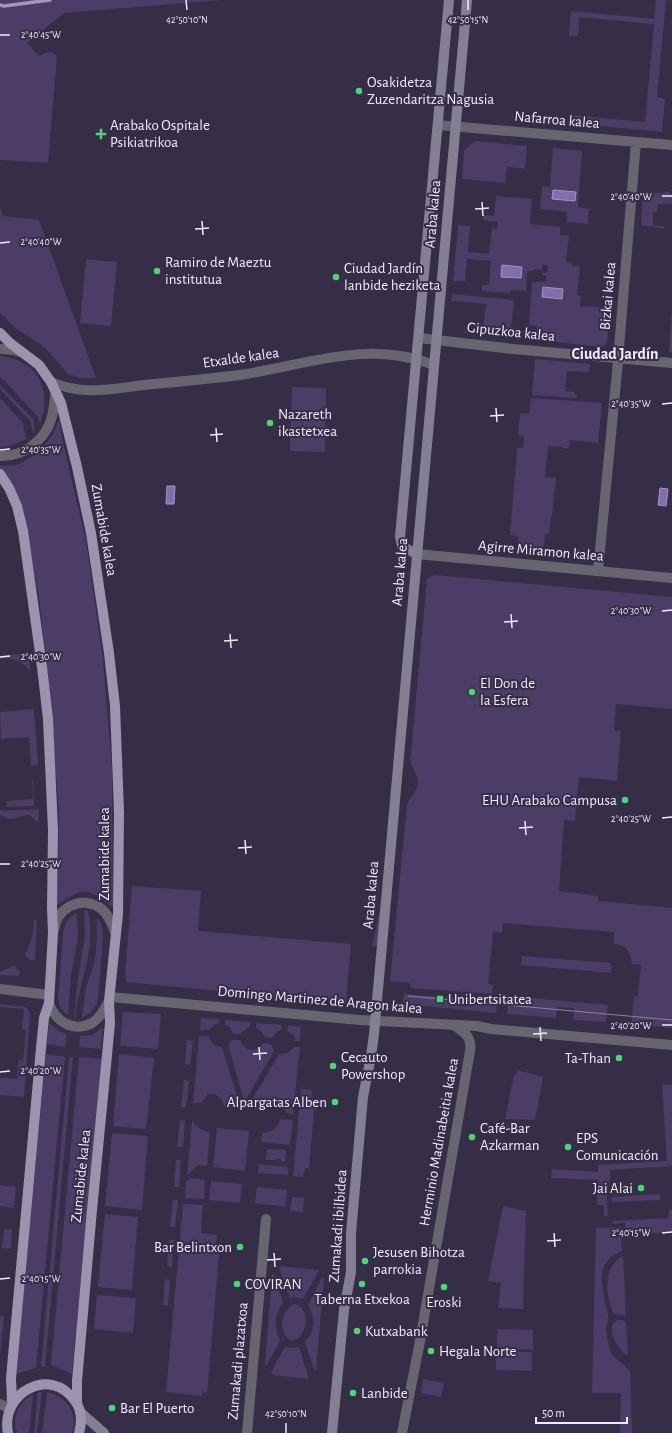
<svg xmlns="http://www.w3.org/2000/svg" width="672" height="1433" viewBox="0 0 672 1433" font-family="'Alegreya Sans',sans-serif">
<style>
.green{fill:#4b3d65}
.water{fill:#846dac;stroke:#a493c4}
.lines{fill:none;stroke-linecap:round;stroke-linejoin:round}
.stream{stroke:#a493c4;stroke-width:3.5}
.street{stroke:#686470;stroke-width:10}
.secondary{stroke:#857f93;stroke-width:10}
.primary{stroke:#9c94ae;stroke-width:10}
.tram{stroke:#8b8499;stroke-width:1}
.ticks{fill:none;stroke:#f0ebfc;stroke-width:1.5}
.poi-dot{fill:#4dd676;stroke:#362d46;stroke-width:1.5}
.labels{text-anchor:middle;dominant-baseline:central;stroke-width:4;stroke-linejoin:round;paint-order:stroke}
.poi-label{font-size:15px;fill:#f0ebfc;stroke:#362d46;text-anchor:start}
.street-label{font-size:15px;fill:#f0ebfc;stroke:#362d46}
.neighbourhood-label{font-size:16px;font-weight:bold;fill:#f0ebfc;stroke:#362d46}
.ticks-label{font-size:10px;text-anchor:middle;fill:#f0ebfc;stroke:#362d46;stroke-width:4;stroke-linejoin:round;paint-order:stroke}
</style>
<rect width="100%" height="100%" fill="#362d46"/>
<path class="green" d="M0 0H222L64 13 27 43 39 56C47 52 53 49 57 57L48 163 0 160Z
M656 0H666L657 97 665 99 662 132 569 123 570 115 645 122 654 24 579 17 578 36H569L571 11 654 19Z
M476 141 527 146 525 169 507 167 505 183 462 179 464 150Z
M553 148 582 151 578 207 589 209 588 224 567 222V212L540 209 542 186 550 187Z
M664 191 669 192V193L672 194V204H658L657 212H653V226H665L664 229 641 225 643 196 654 197V193H664Z
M496 196 532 199 530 224 560 227V235L569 236 566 262 572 263V266H580L577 295 581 296 580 306 611 308 607 342 602 347 536 340 537 326 529 325 532 282H546V276L542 275V273H547L548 265H542V270L534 269 533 271H527L526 291 511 290 510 293 482 291V285H489L491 261 467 259 465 281H453L458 225 470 226 468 252 489 254 492 228 497 229 498 222 483 220V215L494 216Z
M0 208 3 216 39 220 96 378H80L68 374 49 352 37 342 15 328 0 312Z
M86 259 117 262 111 326 80 323Z
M452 294 514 300 510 338 464 333 465 330 485 331V327H483L486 304 451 301Z
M672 311V352H669Z
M0 356C37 360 53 389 40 424L38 417 0 376Z
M535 359 590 364 589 372 567 371 565 391 574 392V394H577L576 398 532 395Z
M0 385 33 419 35 432 33 433 30 421 0 389Z
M292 387 326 388 325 452 290 451Z
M0 398 23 423 26 439C18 443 9 447 0 447Z
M531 398 602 403 598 443 570 440 568 449 563 448V447L548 446 545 477 556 478 552 516H551L549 534H545L543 555 517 552 518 536 510 535 517 448H523L524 437 518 435 520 413 529 414Z
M59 420 63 442 86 541 103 659 112 768 113 907C106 903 99 895 91 893 80 888 65 900 56 906L58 878 59 812 46 658 39 598 23 513 12 486 0 469V466L17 465 35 455 42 449 53 434Z
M434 575 672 597V709L616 704 614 730 621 731 617 781 579 777 575 821 564 820 559 891 598 896V901L672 908V1028L631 1024 634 996 638 997 641 965 632 964C631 952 626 945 614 944V932L503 923 502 933 493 932 488 984 493 985 492 994 411 988 409 983 390 981 407 804C420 784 422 785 410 762L427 579Z
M29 653 31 672C22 661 14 658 0 659V656Z
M34 709 38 765 31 766 29 737 1 739 0 712Z
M32 780H33L34 806 7 807V801L33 799Z
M39 809V821H35C29 808 19 820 9 819 6 818 3 816 0 815V811Z
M132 886 201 891 198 931 351 944 346 1003 126 982 125 975Z
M381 909 379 946H372L380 910Z
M84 910 88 911C97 950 78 982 75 1020L74 1019 78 978 85 935Z
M77 913 78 937 71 976 68 1015C61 1011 60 1006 58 999L63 933C65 923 68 917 77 913Z
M97 917C102 924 103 929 103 937L98 1000C95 1009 91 1014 82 1017L86 987 94 964 96 951 97 939Z
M34 920H37L35 960H30L25 955C31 943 34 933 34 920Z
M522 956 611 963V973L521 965Z
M13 966H15L20 972 19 976 0 975V972Z
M404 994 497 1002 496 1013 403 1004Z
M509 996 608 1005 606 1022 573 1020 574 1008 557 1007 556 1018 507 1014Z
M0 1004 26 1007 30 1014 24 1097 0 1095V1078L17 1079 19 1060 23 1061 26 1030 22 1029 24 1009 0 1007Z
M123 1012 161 1014 158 1049 120 1046Z
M201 1018 219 1019V1023L214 1025 209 1030H200Z
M225 1020 251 1022 250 1027 247 1028 240 1034H233L230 1027 225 1025Z
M49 1023 59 1031 67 1034 65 1047 47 1044Z
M256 1023 282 1025 281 1030 277 1032 272 1038 265 1037 259 1029 256 1028Z
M288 1025 301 1027 300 1041H295L294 1036 287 1031Z
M103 1027 101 1049 79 1047 80 1036 92 1035Z
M199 1036H209C211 1043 214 1047 222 1047L238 1099 232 1107H225C221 1098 218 1093 208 1094L201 1103H193Z
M187 1040 193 1041 190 1065 185 1064Z
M232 1040H240C245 1051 256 1054 263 1043L271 1044 274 1051 247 1098 243 1097 228 1045Z
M294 1047H300L293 1114 286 1113C283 1098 270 1096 264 1111L255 1110 252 1100 279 1054C286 1054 289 1053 294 1047Z
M46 1054 65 1057 36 1368 16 1374Z
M119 1054 154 1058 146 1129 113 1126Z
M69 1057H73L45 1367 41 1366Z
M79 1057 102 1059 72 1374 51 1365Z
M517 1070 543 1077 535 1120 505 1119 514 1075H517Z
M184 1080 189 1081 186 1108 181 1107Z
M662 1084 672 1085V1166L610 1170V1182L606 1183 608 1216H604V1205H597L598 1180 551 1178 552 1169 598 1172V1165L667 1161Z
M301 1089 312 1090 311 1099H315L309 1168H305L303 1177 293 1176Z
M280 1119 293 1120 290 1145 261 1142 262 1133C272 1132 278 1129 280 1119Z
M180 1120 185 1121 183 1147H177Z
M192 1120C197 1127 201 1131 210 1132L207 1166 199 1165 187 1175Z
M217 1128 249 1131 245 1171 213 1167Z
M112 1133 148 1136 142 1210 105 1206Z
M267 1149 286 1150 285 1162 281 1161V1159H276V1160H266Z
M176 1160H181L179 1187H174Z
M259 1164 288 1167V1175L258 1173Z
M190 1178 205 1180 204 1199 185 1198 186 1182Z
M211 1181 242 1184 240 1203 209 1200Z
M0 1185 16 1187 14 1208 0 1206Z
M257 1187 287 1190 285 1207 255 1203Z
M660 1194V1200L612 1202 611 1197Z
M292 1197 304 1198 303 1212 290 1211Z
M173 1200H178L175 1227H170Z
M183 1204 203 1205 201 1233 217 1235 216 1244H220L207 1393 203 1392 202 1396 166 1392Z
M503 1206 526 1211 523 1309 498 1308 501 1283 488 1281Z
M669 1210H672V1232L625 1235V1223L613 1224V1221L669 1218Z
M105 1214 138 1217 132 1290 98 1287Z
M621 1227 622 1251 612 1256 605 1264 602 1273V1283L605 1303 608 1314V1319L606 1331 609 1347 611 1353 617 1360 623 1364 630 1372 632 1433H620L621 1393H592L596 1228Z
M4 1229 12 1230 11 1249 2 1248Z
M169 1240H174L172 1267 167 1266Z
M623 1256 626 1316 614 1314C605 1295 602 1268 623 1256Z
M281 1266 319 1270 303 1299 295 1297 290 1298 279 1268Z
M273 1273 283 1302C274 1315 274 1326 280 1341L266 1366H265L272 1274Z
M322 1278H324L316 1370H314L305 1342C315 1331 316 1318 308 1305Z
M165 1279 170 1280 168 1306 163 1305Z
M97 1295 136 1298 133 1333 94 1329Z
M294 1304C311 1306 309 1338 292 1341 277 1333 280 1311 294 1304Z
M0 1316H4L0 1358Z
M617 1320H623L626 1323 628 1353 626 1355C618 1348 604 1328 617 1320Z
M497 1329 533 1330V1350L497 1348Z
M285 1346 289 1348 299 1347 309 1379 273 1375 271 1373Z
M496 1351 532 1352V1371L496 1370Z
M423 1379 444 1383 441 1397 421 1393Z
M38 1392H42L37 1433H34Z
M47 1392C66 1396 79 1413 72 1433H42Z
M33 1394 29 1433H17C12 1416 18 1403 33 1394Z"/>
<path class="water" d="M553 190 576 192 575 201 552 199Z
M502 265 522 267 521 278 501 277Z
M543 287 563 289 562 299 542 297Z
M167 486H175L174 504H166Z
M660 488 668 489 666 506 658 505Z"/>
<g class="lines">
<path class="stream" d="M0 5 4 6 50 0"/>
<path class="street" d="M438 125 672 145
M419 338 513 349 672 363
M0 349 14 350 23 353
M51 382C83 396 111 389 144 385 176 382 208 379 240 375 307 365 367 339 434 365
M0 456C23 457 44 441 51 420 54 411 54 401 56 392
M416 554 672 578
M598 571 617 372 636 142
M54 930C57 908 79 896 99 907 108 913 112 924 116 934
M0 989 49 995
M110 997 360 1020 477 1026 491 1029 672 1045
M49 1003C55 1021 73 1033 92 1023 100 1018 105 1009 109 1001
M0 1404 9 1408
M247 1433 266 1219
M402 1433 420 1341 470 1051C472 1038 466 1033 455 1026"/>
<path class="secondary" d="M416 554 402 546 400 537 449 0
M80 1412 104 1433
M332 1433 344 1310 351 1272V1233L363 1097 371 1056 374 1034 467 0"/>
<path class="primary" d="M0 333 10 343 39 365 51 382 61 403 77 467 91 533 109 653 115 706 119 812 118 914 109 1001 110 1023 107 1055 92 1210 77 1381V1404
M0 474 9 488 17 506 23 531 42 667 48 719 53 830 52 908 53 933 49 1003 44 1018 41 1048 11 1378 12 1401
M8 1433C0 1393 50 1365 75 1401 82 1410 82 1422 79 1433"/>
<path class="tram" d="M408 996 672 1020"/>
</g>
<path class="ticks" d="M186 0 187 10M468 0V10M0 35H10M662 196H672M482 202 483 216M475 209 489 208M202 221 203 235M195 229 209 228M0 243 10 242M662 404 672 403M496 408 497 422M490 416 504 415M216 428 217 442M210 435 223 434M0 450 10 449M662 611 672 610M511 614 512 628M504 622 518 621M230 634 231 648M224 641 238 640M0 657 10 656M662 818 672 817M525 821 526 835M519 828 533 827M245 840 246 854M238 848 252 847M0 864H10M662 1025H672M540 1027 541 1041M533 1034 547 1033M259 1047 260 1060M253 1054 267 1053M0 1072 10 1071M554 1233 555 1247M662 1233 672 1232M547 1241 561 1240M274 1253 275 1267M267 1260 281 1259M0 1279 10 1278M286 1423V1433"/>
<g class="poi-dot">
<circle cx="359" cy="91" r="4"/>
<path d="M99 128h4v4h4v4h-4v4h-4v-4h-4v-4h4z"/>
<circle cx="157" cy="271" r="4"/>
<circle cx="336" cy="277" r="4"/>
<circle cx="270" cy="423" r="4"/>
<circle cx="472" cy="692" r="4"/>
<circle cx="625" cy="800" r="4"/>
<rect x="436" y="995" width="8" height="8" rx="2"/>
<circle cx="619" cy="1058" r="4"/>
<circle cx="333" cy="1066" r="4"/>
<circle cx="335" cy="1102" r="4"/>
<circle cx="472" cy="1137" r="4"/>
<circle cx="568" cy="1147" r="4"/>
<circle cx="641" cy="1188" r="4"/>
<circle cx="240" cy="1247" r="4"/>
<circle cx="365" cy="1261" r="4"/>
<circle cx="237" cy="1284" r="4"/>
<circle cx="362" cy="1284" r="4"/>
<circle cx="444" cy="1287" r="4"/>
<circle cx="357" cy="1331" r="4"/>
<circle cx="431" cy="1351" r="4"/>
<circle cx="353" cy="1393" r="4"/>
<circle cx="112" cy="1408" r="4"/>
</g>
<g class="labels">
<g class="poi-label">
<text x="367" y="82">Osakidetza<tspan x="367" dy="17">Zuzendaritza Nagusia</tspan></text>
<text x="110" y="125">Arabako Ospitale<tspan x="110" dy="17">Psikiatrikoa</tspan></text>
<text x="165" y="262">Ramiro de Maeztu<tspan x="165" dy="17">institutua</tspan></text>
<text x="344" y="268">Ciudad Jardín<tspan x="344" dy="17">lanbide heziketa</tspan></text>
<text x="278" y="414">Nazareth<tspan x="278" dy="17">ikastetxea</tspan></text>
<text x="480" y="683">El Don de<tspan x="480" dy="17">la Esfera</tspan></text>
<text x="617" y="800" text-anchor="end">EHU Arabako Campusa</text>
<text x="448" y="999">Unibertsitatea</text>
<text x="341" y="1057">Cecauto<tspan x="341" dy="17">Powershop</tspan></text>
<text x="611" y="1058" text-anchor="end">Ta-Than</text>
<text x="327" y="1102" text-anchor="end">Alpargatas Alben</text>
<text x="480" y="1128">Café-Bar<tspan x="480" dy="17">Azkarman</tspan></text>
<text x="576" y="1138">EPS<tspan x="576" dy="17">Comunicación</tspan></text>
<text x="633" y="1188" text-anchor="end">Jai Alai</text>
<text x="232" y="1247" text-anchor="end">Bar Belintxon</text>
<text x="373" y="1252">Jesusen Bihotza<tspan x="373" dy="17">parrokia</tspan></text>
<text x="245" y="1284">COVIRAN</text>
<text x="362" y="1299" text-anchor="middle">Taberna Etxekoa</text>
<text x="444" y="1302" text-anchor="middle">Eroski</text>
<text x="365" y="1331">Kutxabank</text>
<text x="439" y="1351">Hegala Norte</text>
<text x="361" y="1393">Lanbide</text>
<text x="120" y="1408">Bar El Puerto</text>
</g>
<g class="street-label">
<text transform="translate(557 120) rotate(5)">Nafarroa kalea</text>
<text transform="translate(433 214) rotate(-85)">Araba kalea</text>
<text transform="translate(608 296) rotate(-85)">Bizkai kalea</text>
<text transform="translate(511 332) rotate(6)">Gipuzkoa kalea</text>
<text transform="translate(241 358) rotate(-8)">Etxalde kalea</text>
<text transform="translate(104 530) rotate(80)">Zumabide kalea</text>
<text transform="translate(541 551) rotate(5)">Agirre Miramon kalea</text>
<text transform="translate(400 572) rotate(-85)">Araba kalea</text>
<text transform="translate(104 854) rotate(-90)">Zumabide kalea</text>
<text transform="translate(371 895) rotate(-85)">Araba kalea</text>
<text transform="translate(320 1000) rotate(5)">Domingo Martinez de Aragon kalea</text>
<text transform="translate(439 1142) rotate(-80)">Herminio Madinabeitia kalea</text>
<text transform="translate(81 1176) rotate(-84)">Zumabide kalea</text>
<text transform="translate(338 1226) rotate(-86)">Zumakadi ibilbidea</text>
<text transform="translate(238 1361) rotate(-85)">Zumakadi plazatxoa</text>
</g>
<g class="neighbourhood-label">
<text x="615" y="354">Ciudad Jardín</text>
</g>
</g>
<g class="ticks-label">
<text x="187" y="23">42°50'10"N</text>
<text x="468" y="23">42°50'15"N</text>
<text x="41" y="38">2°40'45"W</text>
<text x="631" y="200">2°40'40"W</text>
<text x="41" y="245">2°40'40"W</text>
<text x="631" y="407">2°40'35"W</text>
<text x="41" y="453">2°40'35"W</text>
<text x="631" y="614">2°40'30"W</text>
<text x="41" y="660">2°40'30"W</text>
<text x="631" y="822">2°40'25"W</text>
<text x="41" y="867">2°40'25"W</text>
<text x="631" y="1029">2°40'20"W</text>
<text x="41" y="1074">2°40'20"W</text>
<text x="631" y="1236">2°40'15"W</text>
<text x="41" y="1282">2°40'15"W</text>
<text x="286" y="1417">42°50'10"N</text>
</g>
<path d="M536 1417v6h91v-6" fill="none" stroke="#f0ebfc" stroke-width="2"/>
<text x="542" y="1417" font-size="12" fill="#f0ebfc" stroke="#362d46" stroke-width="3" paint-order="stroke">50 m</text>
</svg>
